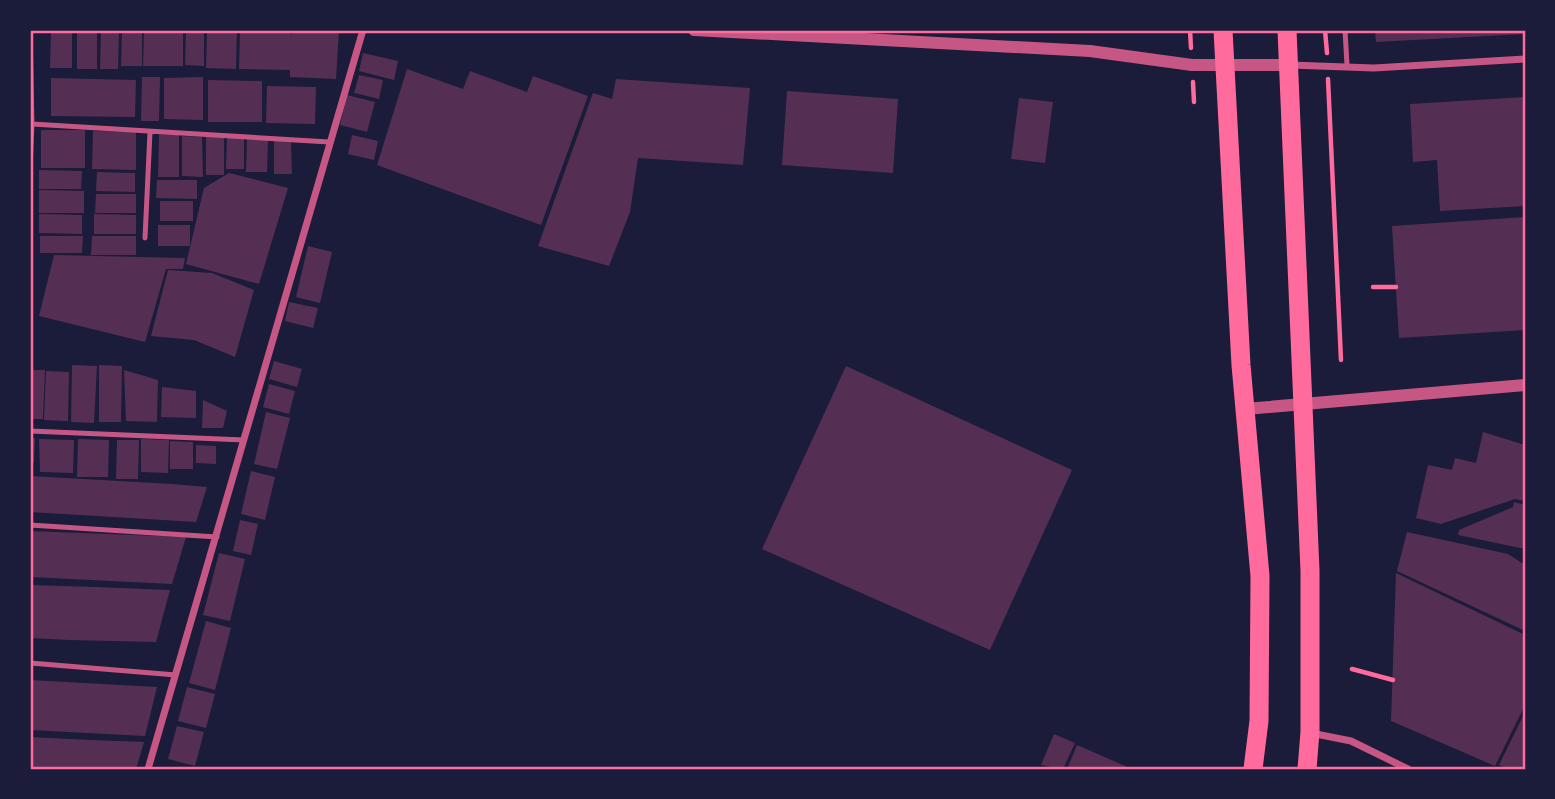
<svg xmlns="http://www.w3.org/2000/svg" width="1555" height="799" viewBox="0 0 1555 799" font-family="Jost,sans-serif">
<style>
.building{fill:#542f53}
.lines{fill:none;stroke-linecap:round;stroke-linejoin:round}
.path{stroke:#ff6b9d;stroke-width:4.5}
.service{stroke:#c65784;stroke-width:5}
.minor{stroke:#c65784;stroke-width:7}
.tertiary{stroke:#c65784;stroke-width:12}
.trunk{stroke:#ff6b9d;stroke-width:19}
.neatline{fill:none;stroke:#ff6b9d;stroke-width:2.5}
</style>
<rect width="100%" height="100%" fill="#1b1b3a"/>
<path class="building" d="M51 30H72V68H50Z
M77 30H97V69H77Z
M101 30H119L118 69H100Z
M122 30H142V66H121Z
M144 30H183V66H143Z
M186 30H204V66L185 65Z
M207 30H237L236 69 206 68Z
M240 30H291V38L292 30 339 31 336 79 290 77V70L239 69Z
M1375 30H1525V34L1376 42Z
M363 53 398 61 394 80 359 71Z
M407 69 463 89 470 71 527 92 533 76 588 96 541 225 377 165Z
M359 75 383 80 379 99 354 93Z
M142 77H160L159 121H141Z
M203 77V120L164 119V78Z
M51 78 136 80 135 117 51 116Z
M616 79 750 88 743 165 638 158 630 212 609 266 538 246 593 93 612 99Z
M208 80 262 81V122H208Z
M267 86 316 87 315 124 266 123Z
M787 91 898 99 893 173 782 165Z
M347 95 375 102 367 132 340 125Z
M1525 97V206L1440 211 1437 160 1413 162 1410 104Z
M1019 98 1053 102 1045 163 1011 159Z
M41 130H85V168H41Z
M93 131 136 132V170L92 169Z
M159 134 179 135V177H158Z
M352 135 378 141 374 160 348 154Z
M182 136 202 137 203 177 182 176Z
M206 137H224V175H206Z
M227 138H244V169H226Z
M247 139H268L267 172H246Z
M274 141H291L292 174H274Z
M39 170 82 171 81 189H39Z
M97 172 135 173V192L96 191Z
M229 173 288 188 259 284 186 264 204 188Z
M157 180H197V199L156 198Z
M39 190 84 191V213H39Z
M96 194H136V213H95Z
M160 201H193V221H160Z
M39 214 82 215V234L39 233Z
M94 214 136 215V234H94Z
M1525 217V330L1399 338 1392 226Z
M158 225H190V246H158Z
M40 236H83L82 253H40Z
M92 236H136V255H91Z
M308 246 332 252 320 303 296 297Z
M54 255 185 258 183 269H166L145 342 39 316Z
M168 270 212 273 254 290 235 357 194 340 151 336Z
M289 302 318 308 313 328 285 321Z
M274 361 302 369 297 387 269 379Z
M72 365 97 366 94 423 71 422Z
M99 365 122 366 121 422H99Z
M846 366 1072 470 990 650 762 549Z
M30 370H45L43 419H30Z
M124 370 158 380 157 422 126 421Z
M46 371 69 372 68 421 44 420Z
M269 384 295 391 289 414 263 407Z
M162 387 196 391V418L161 417Z
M203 400 227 411 223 428H202Z
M266 412 290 418 277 469 254 464Z
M1483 432 1525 445V501L1515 499 1441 524 1416 518 1428 465 1452 470 1455 458 1476 463Z
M30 438H35L34 463H30Z
M39 439 74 440 73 473 40 472Z
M78 439 109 440 108 477H77Z
M141 439 169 440 168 473 141 472Z
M117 440H139L138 479H116Z
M170 441 193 442V469H170Z
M196 445 216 446V464L196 463Z
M251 471 275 477 265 520 241 514Z
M30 476 172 484 207 487 196 522 30 512Z
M1514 502 1525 505V549L1458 535 1459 530 1513 507Z
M240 520 258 524 251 555 233 551Z
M30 531 186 537 172 584 30 577Z
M1407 532 1508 554 1525 565V631L1397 571Z
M219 553 245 559 230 621 203 615Z
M1396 573 1525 635V705L1495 766 1391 721Z
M30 585 96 587 170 590 156 642 69 640 30 638Z
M206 621 231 628 215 690 189 683Z
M30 680 157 687 145 736 30 730Z
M187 687 215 694 206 728 178 721Z
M1525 712V769H1508L1499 765Z
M177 726 204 732 195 766 168 759Z
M1054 734 1075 743 1063 769 1041 765Z
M30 737 91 740 144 742 136 769H30Z
M1077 745 1132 769H1067Z"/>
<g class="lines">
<path class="path" d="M1190 30 1191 48
M1325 30 1327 53
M1328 79 1341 360
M1193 82 1194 102
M1373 287H1396
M1352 669 1393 680"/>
<path class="service" d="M1345 30 1347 65
M32 124 329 142
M30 167 32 124 30 30
M145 238 150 132
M30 431 244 440
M30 525 217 537
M30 663 176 675"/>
<path class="minor" d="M1290 65 1374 68 1525 59
M1311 733 1351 741 1408 769
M148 769 363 30"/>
<path class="tertiary" d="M694 30 1090 51 1192 65H1290
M1245 409 1525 385"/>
<path class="trunk" d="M1223 30 1241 365 1260 576 1259 721 1253 769
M1287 30 1310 571V732L1307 769"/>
</g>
<rect width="1555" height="799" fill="none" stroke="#1b1b3a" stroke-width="63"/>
<rect x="32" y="32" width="1492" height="736" class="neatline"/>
</svg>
